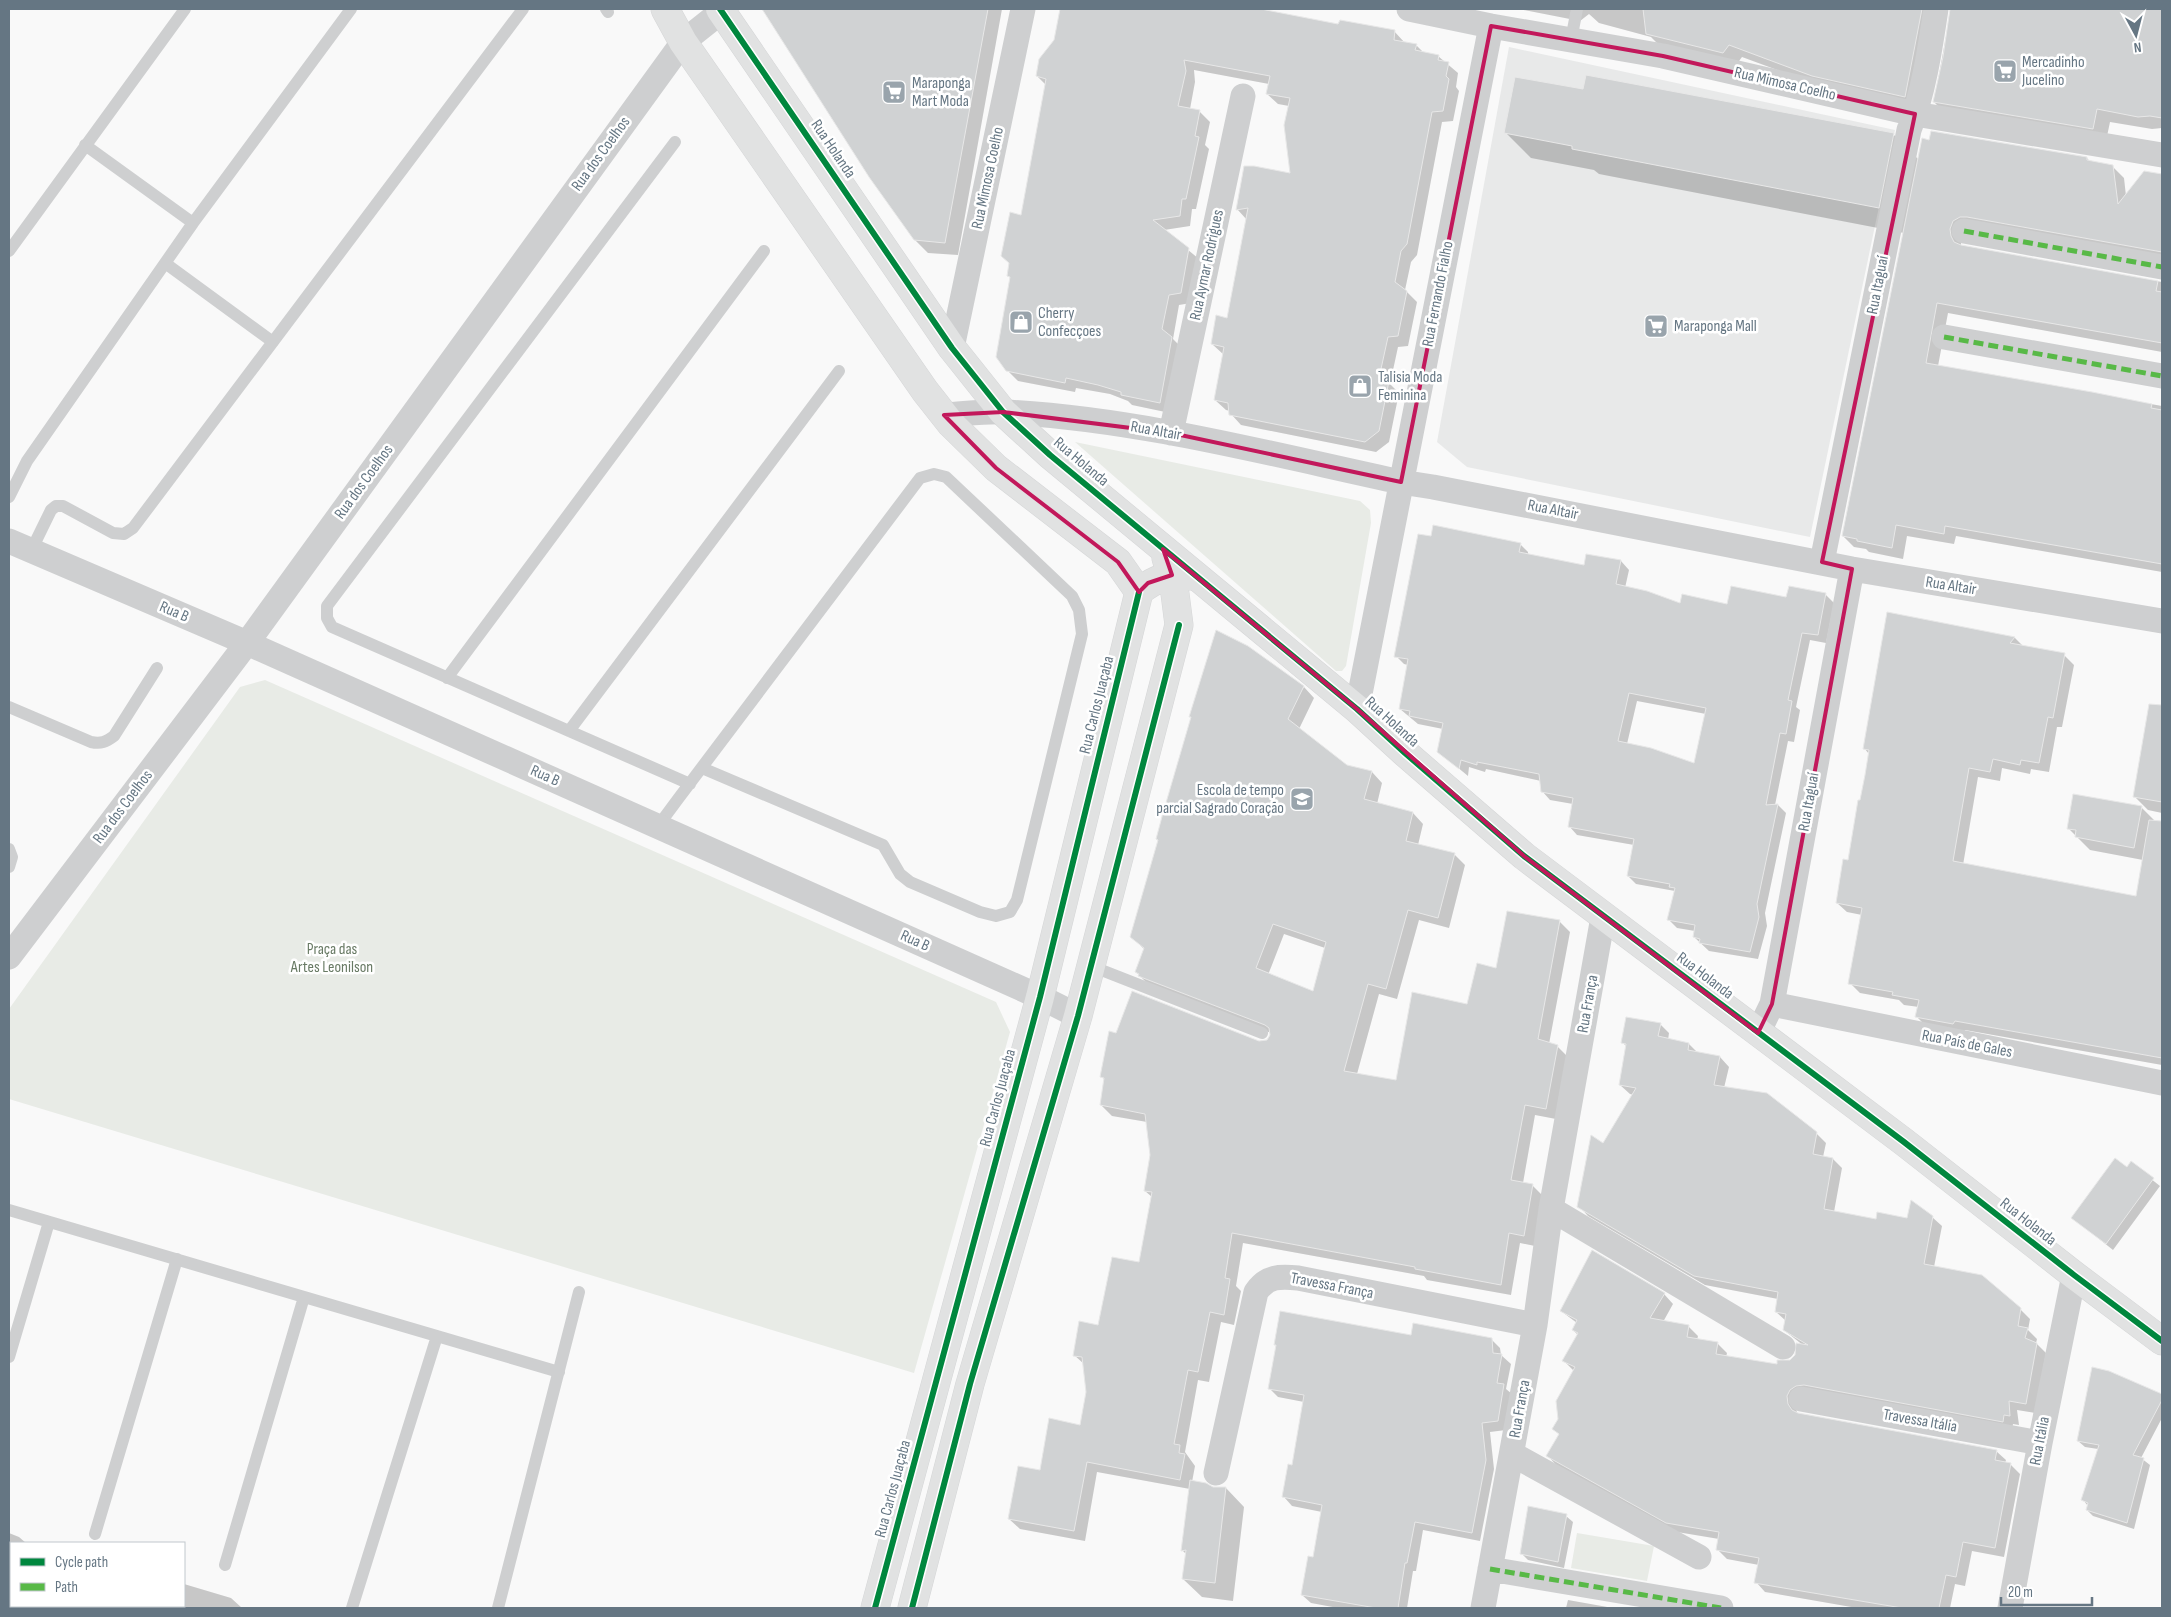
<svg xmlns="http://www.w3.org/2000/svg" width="2171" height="1617" viewBox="0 0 2171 1617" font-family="'Sofia Sans Condensed',sans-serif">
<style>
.built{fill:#e8e9e9}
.green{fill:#e8ebe6}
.shadow{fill:#0003;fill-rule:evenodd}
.building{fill:#d0d2d3;stroke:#e8e8e8;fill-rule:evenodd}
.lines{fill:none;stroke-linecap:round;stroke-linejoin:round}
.secondary-casing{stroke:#d5d6d7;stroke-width:29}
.lane{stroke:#cecfd0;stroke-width:12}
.street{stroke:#cecfd0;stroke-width:25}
.secondary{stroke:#e1e2e2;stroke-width:28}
.quiet{stroke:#58b947;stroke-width:5;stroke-dasharray:10 5;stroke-linecap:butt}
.cycleway-casing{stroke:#fff;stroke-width:9}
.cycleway{stroke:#00873e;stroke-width:6}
.marked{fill:none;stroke:#c2185b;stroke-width:4;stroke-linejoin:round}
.labels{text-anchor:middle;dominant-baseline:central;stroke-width:5;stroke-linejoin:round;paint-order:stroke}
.poi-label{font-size:16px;fill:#657683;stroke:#fff;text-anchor:start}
.street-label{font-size:16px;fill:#657683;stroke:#fff}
.park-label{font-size:16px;fill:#687a64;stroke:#fff}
</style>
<rect width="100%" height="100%" fill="#f9f9f9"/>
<path class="built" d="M1509 47 1895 130 1810 537 1467 467 1437 442Z"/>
<path class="green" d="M1075 442 1360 501 1370 510 1371 523 1346 666 1342 671H1336Z
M265 680 996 1002 1010 1032 914 1373 9 1099V1009L240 687Z
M1577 1533 1654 1546 1647 1581 1571 1568Z"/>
<path class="shadow" d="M764 9H1002L958 255 928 253 915 240 870 177Z
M1061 9H1252L1339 26 1394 31 1405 43 1416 45 1424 53 1438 56 1458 73 1456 87 1459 91 1453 121 1442 122 1417 255 1411 262 1405 290 1417 302 1408 346 1398 347 1390 384 1399 393 1389 442 1376 452 1241 425 1231 414 1230 411 1226 410 1215 400 1224 355 1212 344 1228 319 1247 220 1237 209 1292 175 1289 106 1278 104 1267 94 1269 84 1194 70 1195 82 1190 109 1199 111 1210 122 1205 145 1209 149 1196 209H1192L1190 226 1164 230 1199 259 1191 303 1179 305 1173 339 1182 348 1170 413 1132 405 1128 401 1110 394 1076 388 1075 392 1018 381 1007 370 1011 278 1008 276 1022 216 1046 85 1037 76 1055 41Z
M1519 9H1943L1917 109 1826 88 1742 57 1736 65 1660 46 1651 37 1599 23 1589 14 1580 21Z
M1951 9H2162V128L2152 129 2110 122 2106 141 1947 115 1934 102Z
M1584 90 1893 134 1919 160 2087 158 2091 163 2112 166 2124 178 2126 196 2135 184 2162 187V261L1961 239V246L2162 282V352L1948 313 1938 366 2162 406V572L1956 536 1954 544 1907 536 1903 559 1869 552 1866 549 1854 547 1843 536 1904 233 1599 174 1594 170 1531 158 1505 132Z
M1520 544 1528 552V555L1585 566 1621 561 1629 570 1625 588 1681 604 1728 605 1825 594 1834 603 1826 643 1810 640 1796 707 1800 710 1794 742 1788 741 1775 805H1778L1786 813 1765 913 1767 926 1758 959 1709 951 1694 937 1695 931 1677 928 1669 920 1675 891 1636 884 1628 876 1634 845 1577 835 1569 826 1573 804 1550 800 1542 791 1541 781 1486 769 1485 772 1469 767 1468 776 1439 752 1443 729 1418 724 1400 709 1408 665 1404 664 1396 656ZM1637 701 1706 714 1695 765 1627 744Z
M1888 614 2015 638 2024 647 2064 655 2074 665 2062 727H2057L2049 772 2031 769 2030 774 2002 768 2000 781 1978 777 1963 865 2137 898 2143 860 2090 850 2068 828 2141 807 2155 821 2148 856 2162 859V1065L1965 1030 1963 1033 1926 1026 1916 1016 1919 1007 1904 1005 1899 1000 1860 993 1850 983 1862 915 1847 912 1837 903 1849 861 1861 801 1869 754 1864 748Z
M1304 687 1314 698 1299 729 1347 766 1372 772 1382 783 1377 804 1413 813 1423 824 1418 845 1454 854 1465 865 1449 928 1419 920 1397 999 1379 994 1357 1074 1397 1082 1468 1005 1497 970 1560 922 1570 932 1549 1044 1557 1046 1568 1057 1556 1119 1535 1115 1523 1183 1532 1185 1543 1196 1535 1246 1520 1243 1511 1295 1427 1280 1424 1276 1243 1243 1236 1286 1241 1291 1234 1325 1221 1322 1209 1382 1198 1380 1185 1452 1195 1466 1192 1482 1213 1488H1226L1244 1507 1233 1601 1202 1597 1183 1579 1186 1554 1182 1550 1190 1489 1097 1472 1085 1541 1020 1529 1009 1519 1042 1472 1081 1426 1087 1392 1084 1364 1074 1355 1099 1326 1140 1264 1152 1197 1145 1191 1151 1156 1147 1122 1112 1116 1101 1105 1105 1080 1102 1077 1117 1035 1259 1042 1267 1041 1271 1036V1033L1150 986 1136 972 1145 950 1132 937ZM1284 934 1325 948 1314 993 1268 975Z
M2148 716 2162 719V813L2148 810 2134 796Z
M1660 1024 1669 1033 1668 1040 1689 1044 1698 1053 1720 1057 1729 1067 1724 1088 1816 1133 1826 1143 1823 1157 1833 1159 1842 1168 1834 1212 1877 1220 1932 1217 1942 1226 1934 1267 2020 1309 2030 1319 2028 1330 2037 1339 2036 1343 2046 1353 2035 1413 2017 1410 2019 1425 2013 1424 2012 1430 1796 1406 1797 1414 1996 1451 2006 1460 2005 1463 2011 1465 2020 1474 2004 1557 1972 1551 1965 1586 1955 1584 1950 1608H1857L1765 1592 1756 1582 1759 1565 1727 1559 1717 1549 1719 1539 1677 1532 1557 1466 1548 1456 1560 1435 1559 1419 1574 1371 1563 1360 1578 1335 1573 1330 1577 1323 1561 1311 1664 1294 1673 1304 1663 1322 1688 1326 1698 1336 1697 1340 1718 1344 1727 1353 1726 1357 1778 1365 1790 1361 1804 1346 1784 1330 1786 1321 1776 1312 1778 1299 1705 1285 1588 1216 1579 1206 1604 1144 1634 1095 1630 1094 1620 1085 1627 1047 1623 1043Z
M2131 1163 2160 1186 2113 1250 2073 1218Z
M1412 1336 1491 1339 1500 1348 1501 1355 1511 1364 1506 1389 1512 1394 1506 1430 1490 1432 1494 1469 1480 1541 1423 1530 1416 1571H1413L1407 1608H1338L1311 1603 1302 1595 1314 1558 1322 1512 1292 1506 1284 1497 1293 1466 1304 1402 1278 1397 1270 1389Z
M2108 1372 2162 1396V1418L2141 1458 2150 1465 2134 1529 2093 1516 2087 1510 2088 1506 2083 1500 2098 1449 2085 1447 2078 1441Z
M1566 1516 1573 1522 1564 1568 1528 1560 1522 1554Z
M9 1533 19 1537 26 1543H11V1606H20L19 1608H9Z
M184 1584 231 1598 242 1608H172V1606H184Z
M1568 1600 1613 1608H1566Z
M63 1606H131L130 1608H62Z"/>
<path class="building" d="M762 9H988L945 243 914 240 869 177Z
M1060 9H1261L1338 24 1340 20 1395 30 1394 40 1417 44 1415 50 1439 55 1438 60 1449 62 1446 76 1449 79 1443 111 1432 112 1407 244 1401 251 1395 282 1407 291 1398 336 1388 337 1379 378 1389 381 1379 431 1365 442 1229 415 1228 403 1214 400 1224 347 1211 344 1216 315 1227 318 1248 208 1236 210 1244 166H1254L1290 173 1284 125 1290 98 1266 94 1270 76 1184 60 1186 71 1178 106 1200 110 1195 136 1199 137 1186 199H1182L1180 216 1153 220 1189 248 1181 293 1169 295 1162 329 1172 337 1160 403 1121 395V392L1098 385 1066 378 1065 383 1006 371 996 357 1010 277 1007 276 1009 263 1001 256 1010 212 1021 215 1046 79 1036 76 1039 59 1054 40Z
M1643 9H1922L1905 97 1812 76 1729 45 1723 53 1646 34Z
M1950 9H2162V118L2150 116 2138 117 2097 109 2093 129 1933 102 1943 57Z
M1586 75 1894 133 1879 208 1572 149V146L1504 133 1515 77 1583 89Z
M1931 131 2087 157V160L2113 165 2118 204 2144 171 2162 174V252L1967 217H1960L1953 221 1950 229 1951 236 1954 242 1961 245 2158 281 2156 291 2162 292V343L1937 303 1926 363 2092 392 2152 404 2151 408 2162 410V564L1945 526 1944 534 1896 525 1892 548 1857 541V539L1842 536 1922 138 1929 140Z
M1433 525 1521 543 1519 552 1584 565 1586 554 1621 560 1616 584 1647 591 1680 603 1682 594 1727 604 1731 586 1786 597 1789 586 1826 593 1818 635 1802 633 1788 700 1792 701 1786 734 1780 733 1766 805 1778 804 1757 904 1759 917 1750 952 1699 943 1700 939 1693 937 1695 925 1667 920 1675 888 1669 887 1670 884 1627 876 1634 839 1568 827 1573 798 1541 792 1539 774 1477 762V765L1461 760 1459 769 1437 752 1443 723 1409 716 1410 711 1399 709 1408 659 1394 657 1418 534 1431 536ZM1629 693 1706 708 1694 763 1651 748 1618 741Z
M1887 612 2015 637 2010 643 2065 653 2053 718 2048 717 2039 763 2021 760 2020 765 1993 759 1990 772 1969 768 1953 861 2136 896 2149 820 2162 821V1058L1955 1021 1953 1024 1915 1017 1919 1000 1892 995 1893 992 1848 984 1862 908 1836 903 1843 859 1848 860 1858 800H1860L1865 775 1869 750 1863 749Z
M1216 630 1248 646 1304 686 1288 719 1347 765 1372 771 1364 799 1413 812 1406 841 1455 853 1438 918 1408 910 1386 989 1368 984 1344 1071 1396 1080 1412 992 1467 1004 1477 963 1496 968 1507 911 1560 920 1538 1039 1558 1045 1546 1109 1525 1105 1511 1180 1533 1184 1524 1236 1509 1233 1501 1285 1415 1269V1267L1232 1233 1225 1278 1230 1279 1224 1315 1210 1312 1198 1372 1188 1370 1174 1444 1180 1445 1179 1453 1185 1454 1180 1480 1087 1462 1074 1531 1008 1519 1018 1466 1040 1470 1049 1418 1080 1425 1086 1392 1082 1357 1073 1356 1079 1321 1098 1325 1112 1257 1139 1262 1152 1192 1144 1191 1150 1155 1145 1114 1100 1105 1104 1078 1100 1077 1109 1031 1116 1033 1132 991 1259 1041 1267 1040 1270 1035 1269 1028 1265 1025 1138 976 1139 974 1135 972 1144 948 1130 937 1158 840 1156 839 1163 813 1191 717H1189ZM1273 924 1326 942 1313 991 1256 968Z
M2149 704 2162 705V802L2133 797Z
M2073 794 2142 806 2134 848 2075 837 2076 830 2067 829Z
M1626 1017 1661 1023 1658 1036 1689 1043 1688 1050 1720 1056 1714 1085 1767 1093 1817 1132 1813 1154 1833 1158 1824 1209 1876 1219 1877 1212 1907 1218 1911 1200 1933 1216 1924 1264 1982 1275 2021 1308 2018 1326 2028 1328 2025 1338 2037 1343 2026 1404 2009 1401 2010 1416 2004 1415 2003 1422 1804 1385 1796 1386 1790 1390 1787 1396 1788 1404 1792 1410 1798 1413 1997 1450 1995 1460 2011 1463 1995 1548 1963 1542 1956 1577 1946 1575 1939 1608H1902L1754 1583 1759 1558 1716 1550 1719 1532 1666 1523 1546 1456 1559 1434 1552 1429 1558 1419 1556 1401 1575 1367 1562 1361 1578 1333 1572 1330 1577 1320 1560 1311 1592 1250 1665 1293 1650 1318 1689 1325 1687 1337 1718 1342 1716 1354 1777 1364V1360H1790L1795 1355 1796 1343 1808 1345 1783 1330 1786 1314 1775 1312 1778 1292 1694 1276 1577 1207 1591 1135 1603 1143 1636 1088 1619 1085 1626 1044 1621 1043Z
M2115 1158 2127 1167 2131 1161 2154 1178 2106 1244 2071 1218Z
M1280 1311 1411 1335 1413 1323 1492 1338 1493 1353 1502 1354 1497 1383 1504 1384 1498 1421 1482 1423 1486 1460 1472 1533 1415 1522 1407 1563H1405L1398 1608H1376L1301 1595 1308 1556 1313 1557 1322 1505 1282 1497 1288 1464 1292 1465 1304 1395 1268 1389 1276 1345H1274Z
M2092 1367 2109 1371 2162 1394V1400L2133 1455 2144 1458 2127 1523 2086 1510 2088 1503 2081 1500 2099 1445 2077 1441Z
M1190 1480 1206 1483 1213 1487H1226L1215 1583 1182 1579 1186 1550 1181 1551Z
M1528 1506 1567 1514 1558 1562 1520 1554Z"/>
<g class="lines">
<g class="secondary-casing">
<path id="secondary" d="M665 9 683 42 925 391 951 424 996 468 1118 562 1139 592
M720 9 952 348 1003 412 1050 455 1357 709 1405 753 1524 856 1904 1142 2074 1275 2162 1341
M875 1608 1040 997 1139 592C1157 576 1172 574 1195 576
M912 1608 970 1384 1078 1016 1179 625 1174 586 1166 558"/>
</g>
<path class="lane" d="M606 9 608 12
M1571 40 1577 9
M675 142 327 606V618L332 627 690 784
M85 145 193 223
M9 251 185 9
M165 263 273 342
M9 497 27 461 193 223 351 9
M31 551 51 510 56 506H63L113 533 124 534 133 528 523 9
M447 678 764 251
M9 707 91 742C101 744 106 742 114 736L157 668
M569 731 839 371
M658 826 678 799 920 478 934 474 946 477 1072 596 1079 610 1082 634 1017 900 1010 912 996 916 980 912 910 882 900 874 883 845 702 768
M9 849 12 857 9 867
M1091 966 1262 1033
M9 1210 559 1372
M9 1357 49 1222
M95 1534 177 1259
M225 1565 304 1297
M352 1608 437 1336
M498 1608 579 1292"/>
<path class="street" d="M1409 9 1491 26 1663 56 1915 114 2162 155
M1964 231 2162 267
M1944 337 2162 376
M952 348 1023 9
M944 415C964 414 985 411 1005 412 1139 419 1270 454 1401 482L1433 487 1852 569 2162 621
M1171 433 1243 96
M9 541 247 643 1040 997 1078 1016
M1822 562 1909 130C1924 91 1930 49 1936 9
M1357 709 1491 26
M9 957 247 643 683 42 722 11
M1772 1004 2162 1083
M1758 1033 1772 1004 1852 569
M1551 1209 1783 1347
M1801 1399 2040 1443
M1512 1454 1699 1557
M1216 1473 1256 1292C1267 1276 1280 1276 1298 1278L1535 1325
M1490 1569 1721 1608
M1483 1608 1535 1325 1551 1209 1603 917
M2010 1608 2040 1443 2074 1275"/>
<use href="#secondary" class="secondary"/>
<path class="quiet" d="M1964 231 2162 267
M1944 337 2162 376
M1490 1569 1721 1608"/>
<g class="cycleway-casing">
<path id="cycleway" d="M720 9 952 348 1003 412 1050 455 1357 709 1405 753 1524 856 1904 1142 2074 1275 2162 1341
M875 1608 1040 997 1139 592
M912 1608 970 1384 1078 1016 1179 625"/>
</g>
<use href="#cycleway" class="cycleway"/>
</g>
<path class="marked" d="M1491 26 1663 56 1915 114 1822 562 1852 569 1772 1004 1758 1033 1524 856 1357 709 1163 549 1172 575 1148 583 1139 592 1118 562 996 468 944 415 1003 412 1171 433 1401 482Z"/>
<defs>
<g id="supermarket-square" transform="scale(1.25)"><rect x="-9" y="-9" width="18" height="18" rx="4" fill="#99a4ac" stroke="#fff"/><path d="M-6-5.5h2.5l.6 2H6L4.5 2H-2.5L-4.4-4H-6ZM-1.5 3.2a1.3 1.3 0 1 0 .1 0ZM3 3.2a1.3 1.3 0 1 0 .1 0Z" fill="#fff"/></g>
<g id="shop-square" transform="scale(1.25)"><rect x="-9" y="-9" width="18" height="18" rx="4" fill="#99a4ac" stroke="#fff"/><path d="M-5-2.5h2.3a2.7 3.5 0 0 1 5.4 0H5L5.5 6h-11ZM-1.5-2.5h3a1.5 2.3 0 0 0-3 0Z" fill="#fff"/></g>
<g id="school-square" transform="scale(1.25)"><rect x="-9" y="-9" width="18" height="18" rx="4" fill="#99a4ac" stroke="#fff"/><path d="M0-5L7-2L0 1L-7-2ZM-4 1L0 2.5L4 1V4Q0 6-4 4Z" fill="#fff"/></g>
</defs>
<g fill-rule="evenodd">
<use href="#supermarket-square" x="2005" y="71"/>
<use href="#supermarket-square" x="894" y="92"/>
<use href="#shop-square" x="1021" y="322"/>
<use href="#supermarket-square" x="1656" y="326"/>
<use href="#shop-square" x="1360" y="386"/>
<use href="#school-square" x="1302" y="799"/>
</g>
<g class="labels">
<g class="poi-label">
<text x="2022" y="62">Mercadinho<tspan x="2022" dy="18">Jucelino</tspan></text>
<text x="912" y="83">Maraponga<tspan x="912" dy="18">Mart Moda</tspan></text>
<text x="1038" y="313">Cherry<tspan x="1038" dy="18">Confecçoes</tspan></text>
<text x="1674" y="326">Maraponga Mall</text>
<text x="1378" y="377">Talisia Moda<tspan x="1378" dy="18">Feminina</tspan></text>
<text x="1284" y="790" text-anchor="end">Escola de tempo<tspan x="1284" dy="18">parcial Sagrado Coração</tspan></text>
</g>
<g class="street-label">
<text transform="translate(1785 84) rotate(13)">Rua Mimosa Coelho</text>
<text transform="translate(833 149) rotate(56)">Rua Holanda</text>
<text transform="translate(601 154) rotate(-54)">Rua dos Coelhos</text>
<text transform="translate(988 178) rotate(-78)">Rua Mimosa Coelho</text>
<text transform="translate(1207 265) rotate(-78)">Rua Aymar Rodrigues</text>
<text transform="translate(1878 285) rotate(-79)">Rua Itaguaí</text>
<text transform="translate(1438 294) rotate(-79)">Rua Fernando Fialho</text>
<text transform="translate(1156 431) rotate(10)">Rua Altair</text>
<text transform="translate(1081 462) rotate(40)">Rua Holanda</text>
<text transform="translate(364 482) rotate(-54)">Rua dos Coelhos</text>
<text transform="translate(1553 510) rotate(11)">Rua Altair</text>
<text transform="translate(1951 586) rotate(9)">Rua Altair</text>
<text transform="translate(174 612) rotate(23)">Rua B</text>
<text transform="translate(1097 705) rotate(-76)">Rua Carlos Juaçaba</text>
<text transform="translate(1392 722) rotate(42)">Rua Holanda</text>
<text transform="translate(545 776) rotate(24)">Rua B</text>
<text transform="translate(1809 802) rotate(-80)">Rua Itaguaí</text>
<text transform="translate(123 807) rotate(-53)">Rua dos Coelhos</text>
<text transform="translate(915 941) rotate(24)">Rua B</text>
<text transform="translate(1705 976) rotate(37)">Rua Holanda</text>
<text transform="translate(1588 1004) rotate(-80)">Rua França</text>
<text transform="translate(1967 1044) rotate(11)">Rua País de Gales</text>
<text transform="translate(998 1098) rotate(-75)">Rua Carlos Juaçaba</text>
<text transform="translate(2028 1222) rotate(38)">Rua Holanda</text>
<text transform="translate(1332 1286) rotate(11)">Travessa França</text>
<text transform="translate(1520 1409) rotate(-80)">Rua França</text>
<text transform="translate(1920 1421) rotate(10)">Travessa Itália</text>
<text transform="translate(2040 1441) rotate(-79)">Rua Itália</text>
<text transform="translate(893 1489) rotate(-75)">Rua Carlos Juaçaba</text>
</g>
<g class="park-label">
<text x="332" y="949">Praça das<tspan x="332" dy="18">Artes Leonilson</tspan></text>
</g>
</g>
<rect width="2171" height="1617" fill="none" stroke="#657683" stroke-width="20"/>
<rect x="10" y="1542" width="175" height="65" fill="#ffffff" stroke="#c1c8cd"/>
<rect x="20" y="1558" width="25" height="8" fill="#00873e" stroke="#c1c8cd"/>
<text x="55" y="1567" font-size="15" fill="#657683">Cycle path</text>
<rect x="20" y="1583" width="25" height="8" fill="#58b947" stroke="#c1c8cd"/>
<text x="55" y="1592" font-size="15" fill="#657683">Path</text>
<g transform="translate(2136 35) rotate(173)" stroke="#ffffff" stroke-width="4" paint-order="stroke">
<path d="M0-4L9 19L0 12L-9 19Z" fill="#657683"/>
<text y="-8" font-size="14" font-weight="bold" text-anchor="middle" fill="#657683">N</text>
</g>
<path d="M2001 1597v8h91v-8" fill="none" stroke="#657683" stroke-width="2.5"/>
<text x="2008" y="1597" font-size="15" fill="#657683" stroke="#ffffff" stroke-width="4" paint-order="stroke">20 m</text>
</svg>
